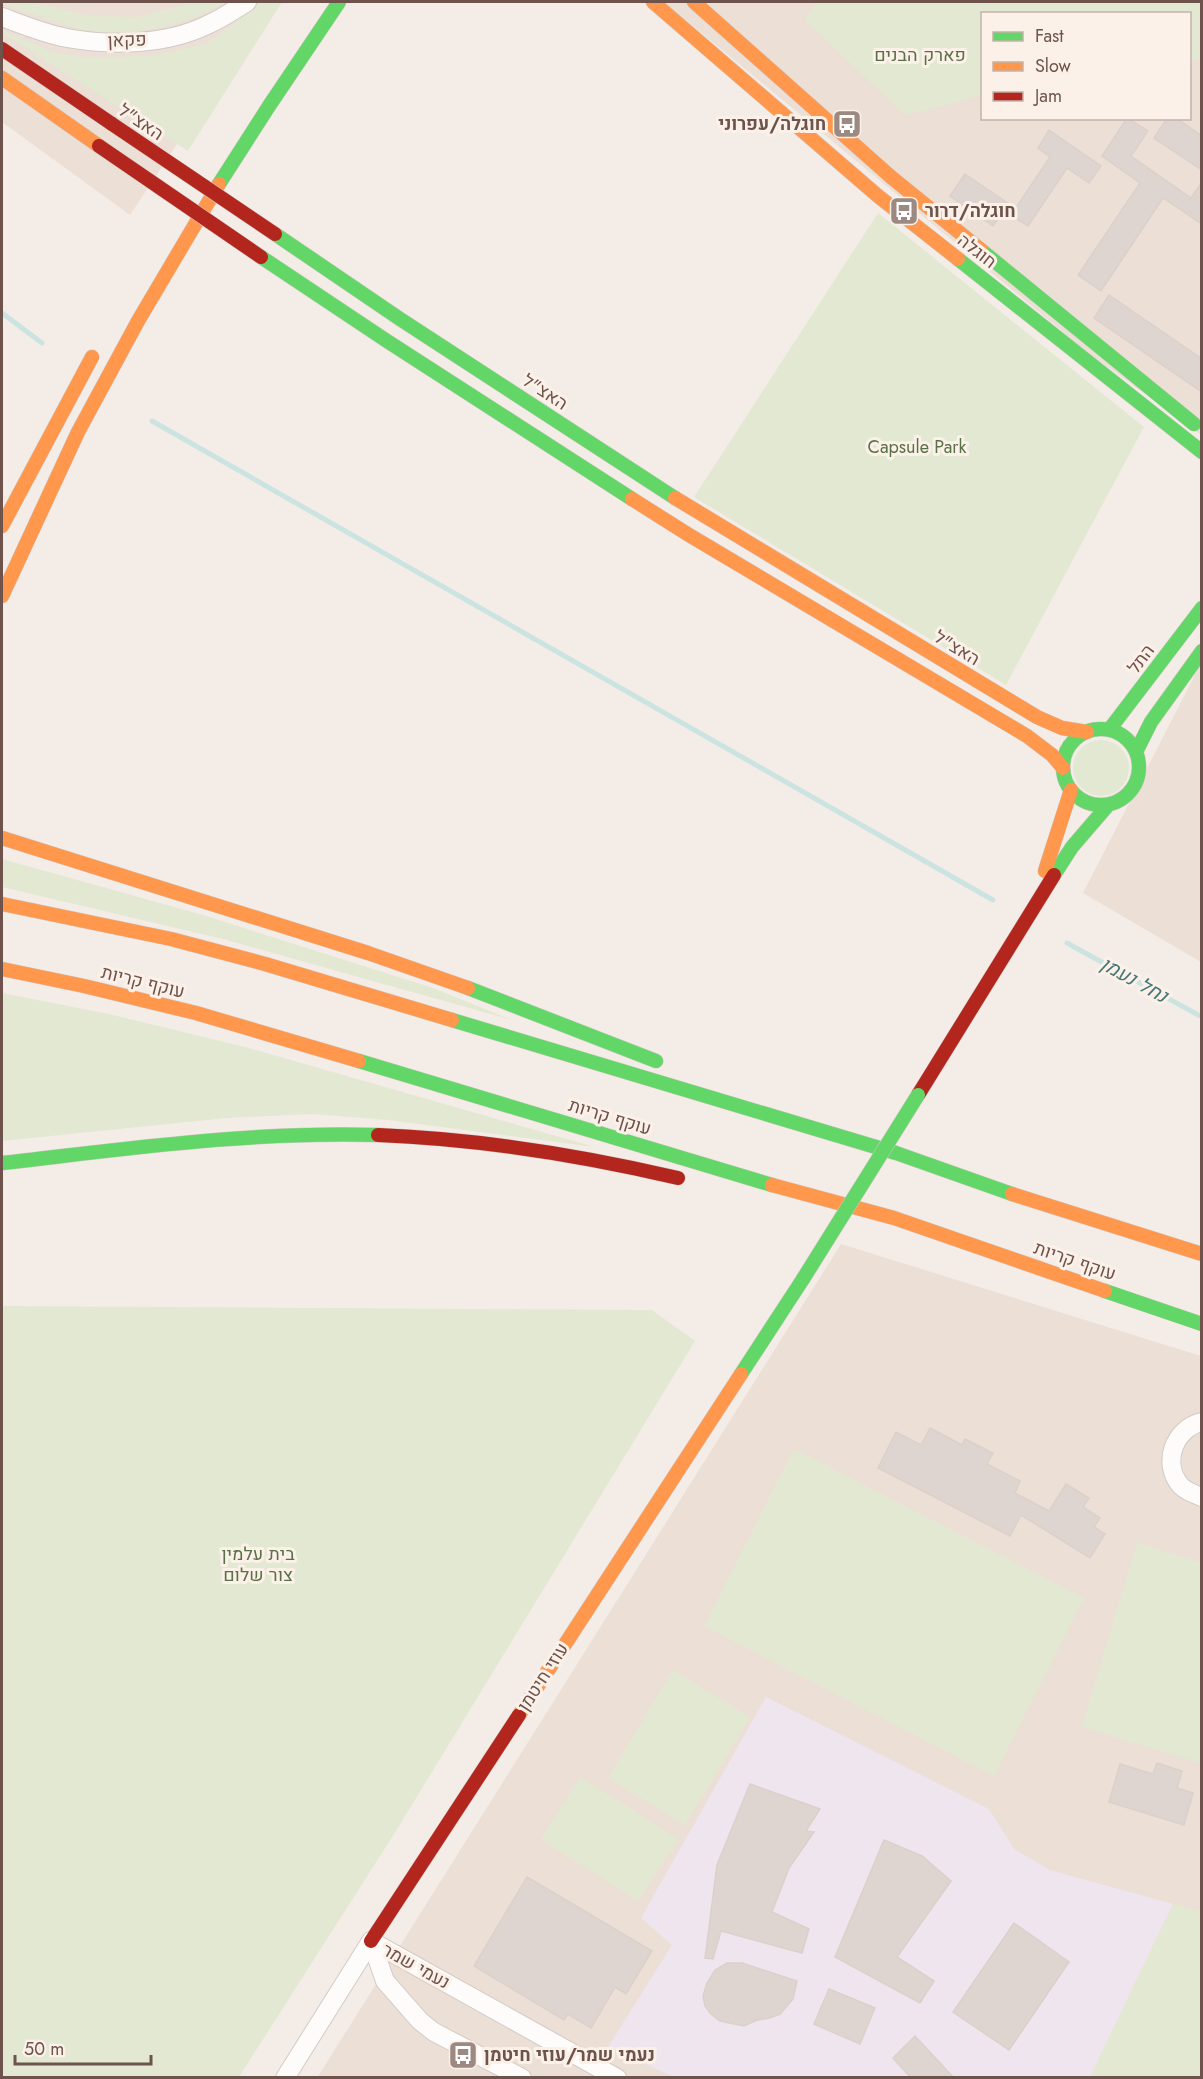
<svg xmlns="http://www.w3.org/2000/svg" width="1203" height="2079" viewBox="0 0 1203 2079" font-family="Jost,Heebo,sans-serif">
<style>
.residential{fill:#ecdfd5;fill-rule:evenodd}
.education{fill:#eee5ef}
.green{fill:#e3e8d3}
.lines{fill:none;stroke-linecap:round;stroke-linejoin:round}
.stream{stroke:#cbe3e1;stroke-width:5}
.building{fill:#dfd5d0;stroke:#dcd0ca;stroke-width:1.5}
.street-casing{stroke:#d2cac6;stroke-width:20}
.fast-casing{stroke:#d2c9c4;stroke-width:15}
.slow-casing{stroke:#d2c9c4;stroke-width:15}
.jam-casing{stroke:#d2c9c4;stroke-width:15}
.street{stroke:#fdfcfb;stroke-width:18}
.fast{stroke:#63d668;stroke-width:14}
.slow{stroke:#ff974d;stroke-width:14}
.jam{stroke:#b3261e;stroke-width:14}
.fast-bridge-casing{stroke:#d2c9c4;stroke-width:15;stroke-linecap:butt}
.jam-bridge-casing{stroke:#d2c9c4;stroke-width:15;stroke-linecap:butt}
.fast-bridge{stroke:#63d668;stroke-width:14}
.jam-bridge{stroke:#b3261e;stroke-width:14}
.labels{text-anchor:middle;dominant-baseline:central;stroke-width:6;stroke-linejoin:round;paint-order:stroke}
.street-label{font-size:18px;fill:#6d534c;stroke:#fcf1e8}
.park-label{font-size:18px;fill:#597146;stroke:#fcf1e8}
.poi-label{font-size:18px;font-weight:bold;fill:#6d534c;stroke:#fcf1e8;text-anchor:start}
.water-label{font-size:20px;font-style:italic;fill:#467777;stroke:#fcf1e8}
</style>
<rect width="100%" height="100%" fill="#f4ede7"/>
<path class="residential" d="M2 2H271L130 215 2 122Z
M664 2H1201V435L1086 351ZM982 14H1190V118H982Z
M1201 663V962L1083 893Z
M841 1244 1201 1356V2077L317 2078Z"/>
<path class="education" d="M766 1697 989 1809 1014 1849 1050 1870 1173 1904 1090 2077H674L608 2047 672 1945 641 1918Z"/>
<path class="green" d="M2 2H32L90 16 138 17 174 8 188 2H227C182 27 127 40 76 28 51 21 26 12 2 3Z
M260 2H282L188 151 2 33V30L52 52 90 58 149 56 206 44 244 16Z
M817 2H1201V59L1190 61V14H982V96L905 115 805 20Z
M878 213 1144 427 1006 685 694 497Z
M1073 768a28 28 0 1 1 56 0a28 28 0 1 1-56 0Z
M2 859 203 915 433 988 512 1020 223 939 2 887Z
M2 993 109 1014 245 1047 595 1147 388 1120 311 1114 227 1118 2 1141Z
M2 1306 652 1310 695 1341 396 1831 239 2077H2Z
M794 1449 1084 1598 994 1776 704 1626Z
M1137 1543 1201 1563V1763L1082 1727Z
M673 1670 750 1717 685 1825 608 1778Z
M580 1777 678 1839 638 1901 541 1839Z
M1173 1904 1201 1911V2077H1090Z"/>
<g class="lines">
<path class="stream" d="M2 313 42 343
M152 421 993 900
M1067 943 1202 1017"/>
</g>
<path class="building" d="M1127 118 1148 131 1131 156 1191 198 1202 182V224L1163 198 1101 291 1078 275 1140 183 1102 156Z
M1167 118H1176L1202 136V170L1154 138Z
M1049 130 1101 166 1089 183 1067 168 1028 226 1011 215 1050 157 1038 148Z
M965 174 1009 204 993 226 950 196Z
M1109 295 1202 359V392L1094 318Z
M930 1428 962 1445 965 1439 993 1453 987 1464 1020 1481 1015 1493 1049 1511 1066 1484 1089 1498 1083 1507 1100 1518 1094 1527 1105 1534 1090 1558 1021 1515 1010 1536 878 1468 896 1432 921 1445Z
M1157 1763 1182 1771 1177 1788 1193 1793 1184 1825 1109 1802 1120 1764 1153 1774Z
M750 1784 820 1809 806 1831 814 1832 789 1868 772 1912 809 1929 802 1953 721 1931 713 1959 705 1958 717 1865Z
M884 1840 922 1856 951 1881 897 1957 934 1981 920 2003 835 1957Z
M527 1877 652 1951 626 1994 615 1987 591 2028 568 2014 564 2020 474 1966Z
M1014 1923 1069 1962 1009 2050 953 2012Z
M727 1963H742L797 1981 793 1999 780 2014 770 2018 757 2020 744 2026 720 2021 711 2014 705 2006 703 1996 707 1983 715 1970Z
M829 1989 875 2008 860 2044 814 2024Z
M915 2036 954 2078H911L893 2058Z"/>
<g class="lines">
<g class="street-casing">
<path id="street" d="M2 17C23 25 45 34 67 38 112 46 166 45 207 25 221 19 234 10 247 2
M1202 1422C1174 1428 1161 1464 1181 1486 1187 1492 1194 1494 1202 1497
M371 1941 617 2078
M371 1941 385 1981 420 2021 434 2032 522 2078
M285 2078 371 1941"/>
</g>
<g class="fast-casing">
<path id="fast" d="M219 184 269 106 339 2
M275 234 400 319 675 498
M981 250 1194 424
M261 257 387 341 632 499
M958 259 1202 452
M1063 767a38 38 0 1 1 76 0a38 38 0 1 1-76 0Z
M1109 730 1202 608
M1136 752 1151 722 1202 651
M1054 875 1072 847 1109 804
M468 988 656 1061
M452 1020 896 1153 1012 1194
M359 1061 772 1185
M2 1163C126 1149 252 1131 378 1135
M1105 1291 1202 1324
M741 1374 803 1279"/>
</g>
<g class="slow-casing">
<path id="slow" d="M653 2 878 196 958 259
M694 2 891 177 981 250
M2 78 99 146
M675 498 1037 717 1062 728 1087 732
M632 499 689 535 1027 736 1052 755 1063 768
M2 526 92 357
M2 596 78 432 138 321 219 184
M2 838 368 953 468 988
M1045 871 1071 790
M2 904 171 939 265 964 452 1020
M2 969 84 986 196 1013 359 1061
M772 1185 894 1218 1105 1291
M1012 1194 1202 1254
M519 1715 741 1374"/>
</g>
<g class="jam-casing">
<path id="jam" d="M2 49 112 124
M918 1095 1054 875
M378 1135C480 1139 579 1155 678 1178
M371 1941 519 1715"/>
</g>
<use href="#street" class="street"/>
<use href="#fast" class="fast"/>
<use href="#slow" class="slow"/>
<use href="#jam" class="jam"/>
<g class="fast-bridge-casing">
<path id="fast-bridge" d="M803 1279 918 1095"/>
</g>
<g class="jam-bridge-casing">
<path id="jam-bridge" d="M112 124 275 234
M99 146 261 257"/>
</g>
<use href="#fast-bridge" class="fast-bridge"/>
<use href="#jam-bridge" class="jam-bridge"/>
</g>
<defs>
<g id="bus-square" transform="scale(1.5)"><rect x="-9" y="-9" width="18" height="18" rx="4" fill="#9c8982" stroke="#fcf1e8"/><path d="M-5-6H5V4H4V6H2V4H-2V6H-4V4H-5ZM-3.5-4V0h7V-4ZM-3.5 1.2v1.5H-2V1.2ZM2 1.2v1.5H3.5V1.2Z" fill="#fff"/></g>
</defs>
<g fill-rule="evenodd">
<use href="#bus-square" x="847" y="124"/>
<use href="#bus-square" x="904" y="211"/>
<use href="#bus-square" x="463" y="2055"/>
</g>
<g class="labels">
<g class="street-label">
<text transform="translate(127 40) rotate(-2)">פקאן</text>
<text transform="translate(141 122) rotate(34)">האצ"ל</text>
<text transform="translate(977 251) rotate(38)">חוגלה</text>
<text transform="translate(545 392) rotate(33)">האצ"ל</text>
<text transform="translate(957 648) rotate(31)">האצ"ל</text>
<text transform="translate(1141 659) rotate(-53)">התל</text>
<text transform="translate(143 982) rotate(14)">עוקף קריות</text>
<text transform="translate(610 1117) rotate(17)">עוקף קריות</text>
<text transform="translate(1075 1261) rotate(19)">עוקף קריות</text>
<text transform="translate(543 1677) rotate(-57)">עוזי חיטמן</text>
<text transform="translate(416 1966) rotate(29)">נעמי שמר</text>
</g>
<g class="park-label">
<text x="920" y="55">פארק הבנים</text>
<text x="917" y="447">Capsule Park</text>
<text x="258" y="1554">בית עלמין<tspan x="258" dy="21">צור שלום</tspan></text>
</g>
<g class="poi-label">
<text x="826" y="124" text-anchor="end">חוגלה/עפרוני</text>
<text x="925" y="211">חוגלה/דרור</text>
<text x="484" y="2055">נעמי שמר/עוזי חיטמן</text>
</g>
<g class="water-label">
<text transform="translate(1134 980) rotate(29)">נחל נעמן</text>
</g>
</g>
<rect width="1203" height="2079" fill="none" stroke="#6d534c" stroke-width="6"/>
<rect x="981" y="12" width="210" height="108" fill="#fcf1e8" stroke="#c3b2aa" stroke-width="1.5"/>
<rect x="993" y="32" width="30" height="9" fill="#63d668" stroke="#c3b2aa" stroke-width="1.5"/>
<text x="1035" y="42" font-size="18" fill="#6d534c">Fast</text>
<rect x="993" y="62" width="30" height="9" fill="#ff974d" stroke="#c3b2aa" stroke-width="1.5"/>
<text x="1035" y="72" font-size="18" fill="#6d534c">Slow</text>
<rect x="993" y="92" width="30" height="9" fill="#b3261e" stroke="#c3b2aa" stroke-width="1.5"/>
<text x="1035" y="102" font-size="18" fill="#6d534c">Jam</text>
<path d="M15 2055v9h136v-9" fill="none" stroke="#6d534c" stroke-width="3"/>
<text x="24" y="2055" font-size="18" fill="#6d534c" stroke="#fcf1e8" stroke-width="4.5" paint-order="stroke">50 m</text>
</svg>
